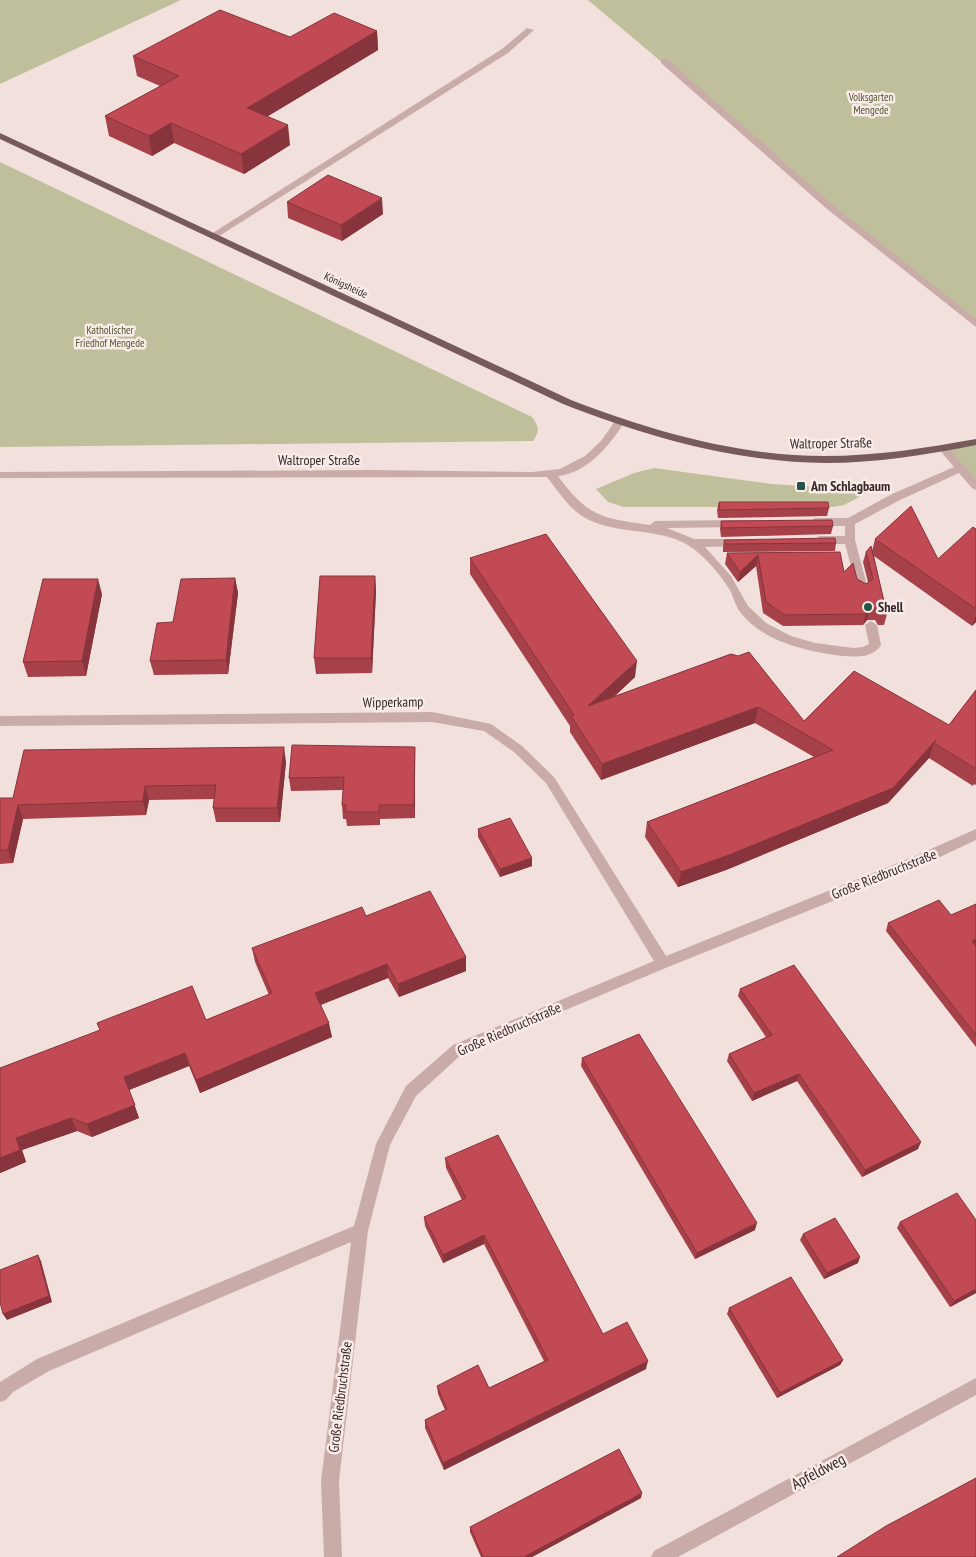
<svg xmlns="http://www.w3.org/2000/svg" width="976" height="1557" viewBox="0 0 976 1557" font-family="'PT Sans Narrow',sans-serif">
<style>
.green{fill:#bfbf9c}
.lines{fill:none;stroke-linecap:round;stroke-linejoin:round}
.minor{fill:#c9aca8;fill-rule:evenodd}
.major{fill:#775a5a;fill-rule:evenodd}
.wall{fill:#a64049}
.shaded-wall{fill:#87343c}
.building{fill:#c14a55;stroke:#87343c}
.poi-dot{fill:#1f5647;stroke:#f9ebe8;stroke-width:2}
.labels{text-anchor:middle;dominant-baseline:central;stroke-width:5;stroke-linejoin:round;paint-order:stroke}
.far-park-label{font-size:11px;fill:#52532d;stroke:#f9ebe8}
.far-street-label{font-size:11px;fill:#362828;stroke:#f9ebe8}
.street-label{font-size:14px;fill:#362828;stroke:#f9ebe8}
.poi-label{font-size:14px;font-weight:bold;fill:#362828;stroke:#f9ebe8;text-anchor:start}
.near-street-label{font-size:16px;fill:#362828;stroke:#f9ebe8}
</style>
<rect width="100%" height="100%" fill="#f1e0dc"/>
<path class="green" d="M0 0H181L0 84Z
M588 0H976V326Z
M0 162 532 417C539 427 540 431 533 441L0 447Z
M976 442V479L943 448Z
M654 468 771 484 819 487 860 486 867 493 844 505 832 507H624L608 502 596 489 634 473Z"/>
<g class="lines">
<path class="minor" d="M527 28 534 30 508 53 216 238 208 236 502 49Z
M661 59H667L833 205 976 319V327L827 209 661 63Z
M619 420 624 423C609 446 587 473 558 476 588 517 601 518 650 525L655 521 742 520 743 523 738 527 667 528 694 539H743L744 542 739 546 705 547 731 576 748 606 766 623 791 636 815 643 854 648 863 647 869 644 865 625 871 621 877 625 881 645C873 658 856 657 843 656 808 652 763 642 741 613 736 607 734 599 731 592 721 575 705 556 688 545 655 526 614 536 582 516 568 507 558 491 547 477L0 478V472L371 470 532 472 560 469 585 456 601 441 615 421Z
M943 445 947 446 976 479V490L972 488 959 473 900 500 855 524V540L868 589 866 592H858L845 544H819L814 540 819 536H845V526H815L810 522 815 518H848L892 494 954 467 938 448Z
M432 712 491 724 522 746 554 777 666 956 915 856 976 829V840L925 864 668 967 463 1053 416 1096 390 1145 368 1231 339 1481 342 1557H324L321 1481 351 1242 49 1371 13 1392 6 1400 0 1402V1382L37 1359 354 1226 376 1144 406 1086 453 1045 654 961 546 783 514 752 484 731 432 722 0 726V716Z
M976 1378V1395L678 1557H651L654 1551Z"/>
<path class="major" d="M0 133 571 400C652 431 737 456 825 456 876 456 926 448 976 439V445C926 455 876 463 825 463 735 462 647 437 563 404L0 139Z"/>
</g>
<path class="wall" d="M377 31 378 50 268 116 290 145 244 174 174 143 152 156 109 136 105 116 160 86 137 76 133 56 290 37Z
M287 202 383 214 342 241 288 218Z
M719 502 829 508 827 516 718 518 717 510Z
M721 521 833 526 831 534 721 537 720 529Z
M976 529V622L972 626 874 556 887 614 884 625H878L875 620H867L863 625 783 626 763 613 756 566 738 582 725 564 727 553 840 552 844 572 866 584 868 582 863 562 866 552 872 551 875 539 938 559Z
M724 540 836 543 835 551 723 552V548Z
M470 558 635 677 614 697 731 654 804 721 949 725 976 690V785L974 784 973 786 929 758 888 803 726 870 678 887 645 837 647 822 814 757 755 723 601 780 570 732V726L470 574Z
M375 576 376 591 372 673 316 674 314 658Z
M235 578 238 593 228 674 154 675 150 661 173 622Z
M102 594 86 676 28 677 23 662Z
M415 747V818L380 819V825L347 826 346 819H343L342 805 343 790 291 791 289 778Z
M286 762 280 822H216L213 808 214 799 149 800 146 815 23 819 13 863 0 864V798H13Z
M478 829 532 858V866L500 877 478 837Z
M951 915 976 946V1047L886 931 888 923Z
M366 916 466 957V971L399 997 388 978 321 1005 332 1037 200 1093 189 1066 129 1090 139 1118 92 1137 77 1131 22 1150 26 1162 0 1173V1068L206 1020 269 995 255 962 252 948Z
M740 989 918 1149 862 1177 797 1081 752 1101 727 1061 729 1054 766 1037 738 996Z
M582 1058 755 1230 695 1259 581 1066Z
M445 1158 603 1334 646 1369 444 1470 425 1428V1420L445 1410 438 1394 437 1386 489 1388 544 1361 484 1244 443 1263 425 1226 424 1217 462 1200 446 1168Z
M900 1222 976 1293 950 1307 897 1228Z
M803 1234 858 1263 824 1279 800 1240Z
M729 1308 843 1360 840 1365 777 1398 727 1314Z
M641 1498 532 1557H481L470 1532V1527Z"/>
<path class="shaded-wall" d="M377 31 378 50 250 127 247 108Z
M171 123 174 143 152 156 149 136Z
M288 125 290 145 244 174 241 154Z
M382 198 383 214 342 241 341 225Z
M758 555 756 566 738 582 740 572Z
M375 576 376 591 372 673 371 658Z
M235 578 238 593 228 674 226 660Z
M98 579 102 594 86 676 82 661Z
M870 609 867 620 863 625 866 614Z
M976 615V622L972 626Z
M637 661 635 677 586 722 588 706Z
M758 707 755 723 601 780 602 764Z
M934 743 929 758 888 803 726 870 678 887 681 872Z
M284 747 286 762 280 822 277 808Z
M415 747V818L414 805Z
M145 786 149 800 146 815 143 801Z
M18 805 23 819 13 863 8 850Z
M532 858V866L500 877V869Z
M976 939V945L969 949 972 941Z
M466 957V971L399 997 398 984Z
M387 964 388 978 317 1006 315 993Z
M329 1023 332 1037 200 1093 196 1080Z
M185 1053 189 1066 129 1090 139 1118 92 1137 87 1124 124 1077Z
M799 1074 797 1081 752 1101 754 1093Z
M71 1118 77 1131 22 1150 26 1162 0 1173V1158L16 1138Z
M921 1142 918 1149 862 1177 865 1170Z
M757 1223 755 1230 695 1259 697 1253Z
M484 1235V1244L443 1263V1255Z
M38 1255 41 1261 52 1302 7 1320 3 1314Z
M860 1257 858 1263 824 1279 827 1273Z
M976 1289V1293L950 1307 954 1301Z
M843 1360 840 1365 777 1398 780 1393Z
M648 1361 646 1369 444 1470 443 1463Z
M642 1493 641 1498 532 1557H524Z"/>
<path class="building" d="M220 10 290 37 334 13 377 31 247 108 288 125 241 154 171 123 149 136 105 116 179 76 133 56Z
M328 175 382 198 341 225 287 202Z
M719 502H828L829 508 720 510Z
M911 506 938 559 973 527 976 529V609L875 539Z
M832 520 833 526 722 528 721 521Z
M546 534 637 661 588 706 731 654 738 656 749 652 804 721 854 671 949 725 976 690V769L934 743 936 740 893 788 729 855 681 872 647 822 833 750 758 707 602 764 571 716 574 715 470 558Z
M835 538 836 543 725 544 724 540Z
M871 546 887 614H881L878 609H870L866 614 785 615 766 602 758 555 740 572 727 553 840 552 844 572 853 563 857 579 866 584 873 579 866 552Z
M320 576H375L371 658H314Z
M235 578 226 660 150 661 157 623 173 622 181 579Z
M43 579H98L82 661 23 662Z
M292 745 415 747 414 805H379V812H346V805H342L344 777 289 778Z
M284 747 277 808H213L216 785 145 786 143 801 18 805 8 850H0V798H13L24 750Z
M510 818 532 858 500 869 478 829Z
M430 891 466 957 398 984 387 964 315 993 329 1023 196 1080 185 1053 124 1077 135 1105 87 1124 71 1118 16 1138 20 1150 0 1158V1068L100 1030 97 1023 192 986 206 1020 272 993 252 948 362 907 366 916Z
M939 900 951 915 976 904V939L972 941 976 946V1035L888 923Z
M794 965 921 1142 865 1170 799 1074 754 1093 729 1054 772 1035 740 989Z
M639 1034 757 1223 697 1253 582 1058Z
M498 1135 603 1334 627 1322 648 1361 443 1463 425 1420 447 1409 437 1386 478 1365 489 1388 548 1360 484 1235 443 1255 424 1217 466 1198 445 1158Z
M957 1193 976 1220V1289L954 1301 900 1222Z
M835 1218 860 1257 827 1273 803 1234Z
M38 1255 49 1296 3 1314 0 1302V1270Z
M791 1277 843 1360 780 1393 729 1308Z
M619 1449 642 1493 524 1557H483L470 1527Z
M976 1478V1557H837L886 1526Z"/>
<g class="poi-dot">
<rect x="796" y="481" width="10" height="10" rx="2.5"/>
<circle cx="868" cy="607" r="5"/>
</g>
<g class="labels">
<g class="far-park-label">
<text x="871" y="97">Volksgarten<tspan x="871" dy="13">Mengede</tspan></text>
<text x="110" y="330">Katholischer<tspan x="110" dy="13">Friedhof Mengede</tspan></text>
</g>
<g class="far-street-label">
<text transform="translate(346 285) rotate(25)">Königsheide</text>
</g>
<g class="street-label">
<text transform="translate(831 443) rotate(-1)">Waltroper Straße</text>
<text x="319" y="460">Waltroper Straße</text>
<text transform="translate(393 702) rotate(-1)">Wipperkamp</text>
<text transform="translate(884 874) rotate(-22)">Große Riedbruchstraße</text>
<text transform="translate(509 1029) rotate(-24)">Große Riedbruchstraße</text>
<text transform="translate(340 1397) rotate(-83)">Große Riedbruchstraße</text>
</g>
<g class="poi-label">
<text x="811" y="486">Am Schlagbaum</text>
<text x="878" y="607">Shell</text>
</g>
<g class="near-street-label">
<text transform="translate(818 1471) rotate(-28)">Apfeldweg</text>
</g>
</g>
</svg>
